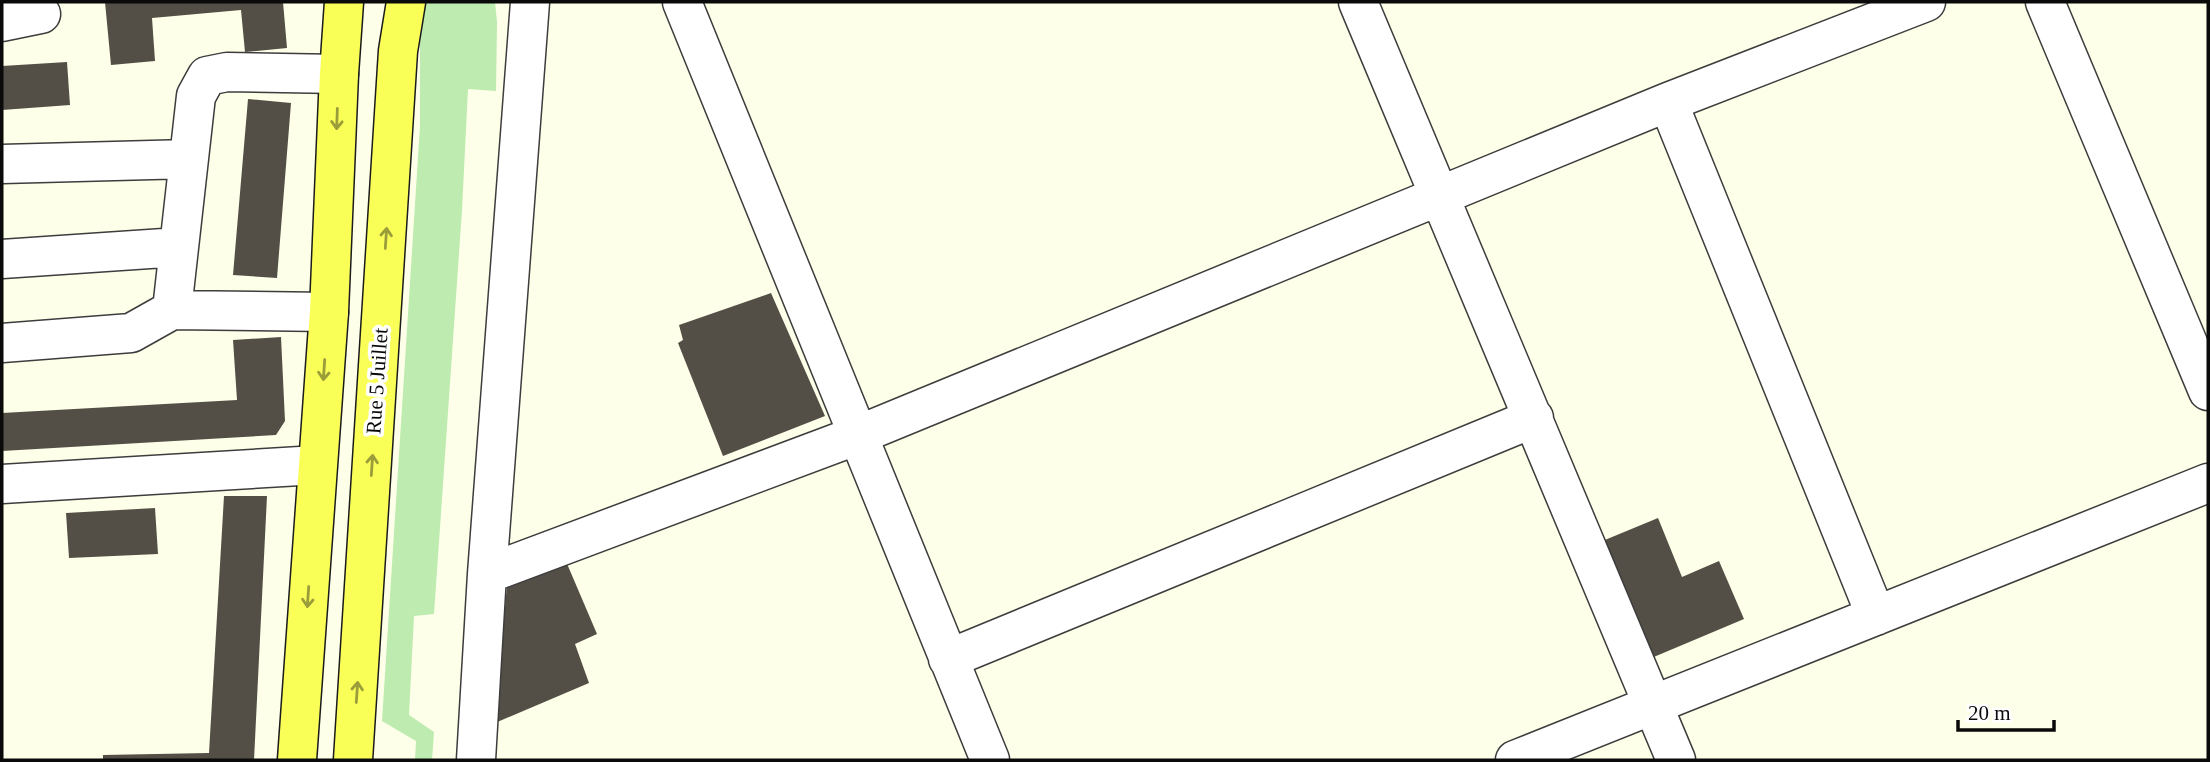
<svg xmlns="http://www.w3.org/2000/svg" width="2210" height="762" viewBox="0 0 2210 762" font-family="Georgia,serif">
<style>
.green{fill:#beebb0}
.building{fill:#544f46}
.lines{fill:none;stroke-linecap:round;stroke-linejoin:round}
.minor-casing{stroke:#3d3d3d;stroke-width:41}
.major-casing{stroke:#1b1b1b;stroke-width:41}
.minor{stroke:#fff;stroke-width:38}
.major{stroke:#faff58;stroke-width:38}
.oneway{stroke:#9a9d39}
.labels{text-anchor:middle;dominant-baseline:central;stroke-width:7;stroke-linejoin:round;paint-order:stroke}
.street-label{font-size:21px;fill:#0a0a0a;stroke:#fff}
</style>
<rect width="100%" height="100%" fill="#fdffe8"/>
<path class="green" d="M425 2H495L497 22 496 91 468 89 462 210 434 614 414 616 409 715 434 732 432 760H415L416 741 382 721 420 126V42Z"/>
<path class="building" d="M105 2H283L287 48 245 52 241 10 152 18 155 61 111 65Z
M67 62 70 105 2 110V66Z
M248 99 291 103 277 278 233 275Z
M771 293 825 416 723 456 678 343 683 340 679 325Z
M281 337 285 421 276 435 2 451V413L237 400 233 340Z
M224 496H267L254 760H103V755L209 753Z
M155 508 158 554 69 558 66 513Z
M1658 518 1682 577 1719 561 1744 619 1649 659 1600 542Z
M562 552 597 634 575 644 589 683 495 723 508 573Z"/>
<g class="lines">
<g class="minor-casing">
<path id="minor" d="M682 2 990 760
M1358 2 1676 760
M2045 2 2208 391
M2 22 41 14
M1668 102 1876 616
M2 164 189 159
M2 259 179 247
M172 310 196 96 207 76 227 72 339 74
M2 343 131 333 172 310 329 312
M2 484 317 465
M487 574 858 435 1668 102 1926 2
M948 659 1534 418
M476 760 487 574 530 2
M1515 760 2208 483"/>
</g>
<g class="major-casing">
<path id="major" d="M297 760 329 312 339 74 344 2
M353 760 398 51 406 2"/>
</g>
<use href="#minor" class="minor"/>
<use href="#major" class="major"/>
</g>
<defs><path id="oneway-shaft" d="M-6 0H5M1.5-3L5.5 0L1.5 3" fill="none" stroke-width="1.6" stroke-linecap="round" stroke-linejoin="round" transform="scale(1.75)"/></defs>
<g class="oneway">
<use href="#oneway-shaft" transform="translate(337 119) rotate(92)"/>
<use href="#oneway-shaft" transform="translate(386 238) rotate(-86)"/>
<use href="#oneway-shaft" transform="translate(324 370) rotate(94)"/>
<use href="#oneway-shaft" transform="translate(372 465) rotate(-86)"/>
<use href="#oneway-shaft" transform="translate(308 597) rotate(94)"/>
<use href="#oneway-shaft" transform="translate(357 692) rotate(-86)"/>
</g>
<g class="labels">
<g class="street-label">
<text transform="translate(377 381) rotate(-86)">Rue 5 Juillet</text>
</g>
</g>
<rect width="2210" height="762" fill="none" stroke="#0a0a0a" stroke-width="7"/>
<path d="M1958 720v10h96v-10" fill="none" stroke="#0a0a0a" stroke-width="3.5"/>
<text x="1968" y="720" font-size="21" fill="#0a0a0a" stroke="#ffffff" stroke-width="5" paint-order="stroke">20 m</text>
</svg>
